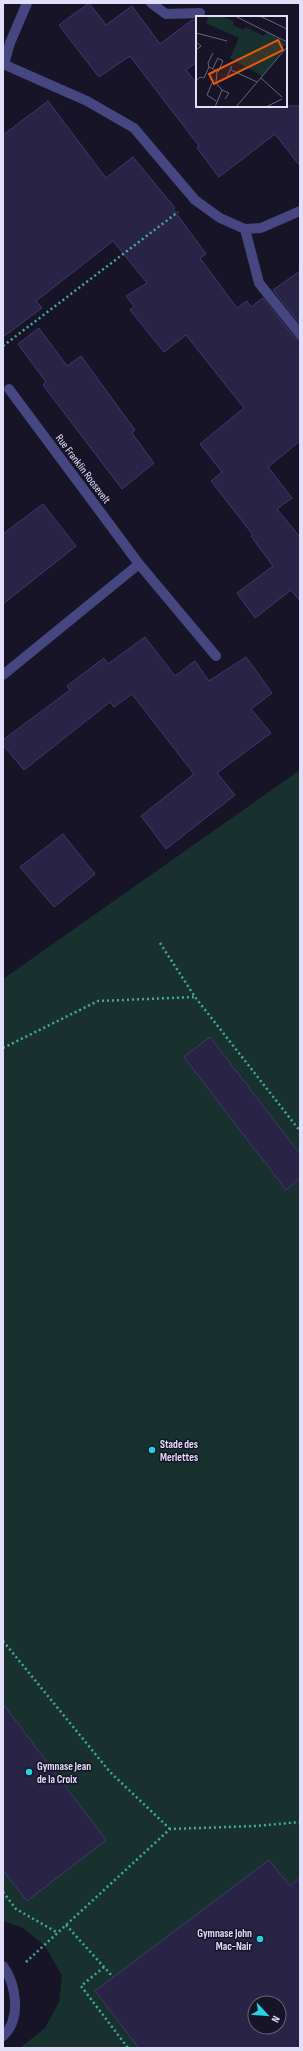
<svg xmlns="http://www.w3.org/2000/svg" width="303" height="2051" viewBox="0 0 303 2051" font-family="'Sofia Sans Condensed',sans-serif">
<style>
.green{fill:#18312f;fill-rule:evenodd}
.building{fill:#292346;stroke:#41386f;fill-rule:evenodd}
.lines{fill:none;stroke-linecap:round;stroke-linejoin:round}
.path{stroke:#42aca3;stroke-width:2.5;stroke-dasharray:2 3;stroke-linecap:butt}
.lane{stroke:#464680;stroke-width:10}
.street{stroke:#464680;stroke-width:10}
.poi-dot{fill:#25d2e0;stroke:#171428;stroke-width:1.5}
.labels{text-anchor:middle;dominant-baseline:central;stroke-width:3;stroke-linejoin:round;paint-order:stroke}
.street-label{font-size:11px;fill:#e2dffa;stroke:#171428}
.poi-label{font-size:11px;font-weight:bold;fill:#e2dffa;stroke:#171428;text-anchor:start}
.inset-road{fill:none;stroke:#68657c;stroke-width:1}
.view{fill:#e8590c;fill-opacity:0.15;stroke:#e8590c;stroke-width:2}
.inset-edge{fill:none;stroke:#e2dffa;stroke-width:2}
</style>
<rect width="100%" height="100%" fill="#171428"/>
<path class="green" d="M300 770V2048H20L45 2028 59 2002 62 1975 45 1946 23 1928 3 1921V979ZM255 2003H279V2027H255Z"/>
<path class="building" d="M89 3 106 25 132 6 160 44 192 20H197V62L186 70 197 84V106H300V166L275 134 219 177 197 148 199 146 130 56 99 77 78 50 59 25Z
M48 101 106 178 133 157 175 208 173 209 206 254 200 258 237 308 247 301 251 307 263 298 295 338 300 340V441L268 467 292 498 277 509 300 537V601L291 590 255 618 237 593 273 566 251 536 253 535 211 481 222 472 200 444 244 408 186 335 164 352 130 310 134 306 126 296 147 283 113 241 36 301 42 308 3 337V135Z
M300 271V324L273 290Z
M39 328 67 366 81 356 135 430 132 433 154 463 122 489 43 385 46 382 18 344Z
M43 504 76 546 3 604V534Z
M145 637 175 676 195 661 209 681 246 657 272 693 251 709 271 733 217 773 235 795 166 849 141 816 194 774 132 694 114 707 110 702 24 770 3 745V740L70 690 67 686 104 658 108 664Z
M63 834 95 874 54 907 20 867Z
M210 1037 300 1154V1178L286 1190 184 1057Z
M3 1704 106 1840 27 1901 3 1870Z
M269 1860 290 1886 300 1878V2048H139L95 1991ZM255 2003H279V2027H255Z"/>
<g class="lines">
<path class="path" d="M3 346 178 212
M160 943 195 997 300 1131
M3 1048 98 1001 195 997
M3 1641 110 1772 170 1829
M3 1892 16 1909 58 1933
M66 1925 113 1977
M26 1962 170 1829 256 1826 300 1822
M104 1967 81 1986 128 2048"/>
<path class="lane" d="M3 1966C16 1984 22 2019 3 2036"/>
<path class="street" d="M151 3 166 14 200 13
M3 64 87 101 134 128 195 200 220 218 245 229 261 228 300 211
M4 64 10 43 27 3
M245 229 259 283 300 334
M9 389 139 564 216 656
M3 675 139 564"/>
</g>
<g class="poi-dot">
<circle cx="152" cy="1450" r="4"/>
<circle cx="29" cy="1772" r="4"/>
<circle cx="260" cy="1939" r="4"/>
</g>
<g class="labels">
<g class="street-label">
<text transform="translate(83 469) rotate(53)">Rue Franklin Roosevelt</text>
</g>
<g class="poi-label">
<text x="160" y="1444">Stade des<tspan x="160" dy="13">Merlettes</tspan></text>
<text x="37" y="1766">Gymnase Jean<tspan x="37" dy="13">de la Croix</tspan></text>
<text x="252" y="1933" text-anchor="end">Gymnase John<tspan x="252" dy="13">Mac-Nair</tspan></text>
</g>
</g>
<g transform="translate(196 16)">
<rect width="91" height="91" fill="#171428"/>
<path d="M13 0H27L38 6 37 9 48 14 49 11 68 20 71 16 91 28 84 33V39L66 60 34 42 43 22 10 7Z" fill="#18312f"/>
<path class="inset-road" d="M39 0 91 26M64 0 91 13M0 17 31 25M0 26 5 30 0 34M13 51 12 47 17 37M17 52 22 42 27 45 22 56M35 54 61 66M31 61 36 50M65 62 86 81M0 65 4 61 8 62 13 51 21 55 20 67 26 74 19 91M20 67H16L11 79 20 85M26 74 33 77 29 83M40 91 91 31M70 91 86 83"/>
<path class="view" d="M82 24 87 34 18 68 13 58Z"/>
<rect width="91" height="91" class="inset-edge"/>
</g>
<rect width="303" height="2051" fill="none" stroke="#e2dffa" stroke-width="8"/>
<g transform="translate(267 2015) rotate(116)"><circle r="19" fill="#171428" stroke="#68657c"/>
<path d="M0-3L7 15L0 10L-7 15Z" fill="#25d2e0"/>
<text y="-6" font-size="11" font-weight="bold" text-anchor="middle" fill="#e2dffa">N</text>
</g>
</svg>
